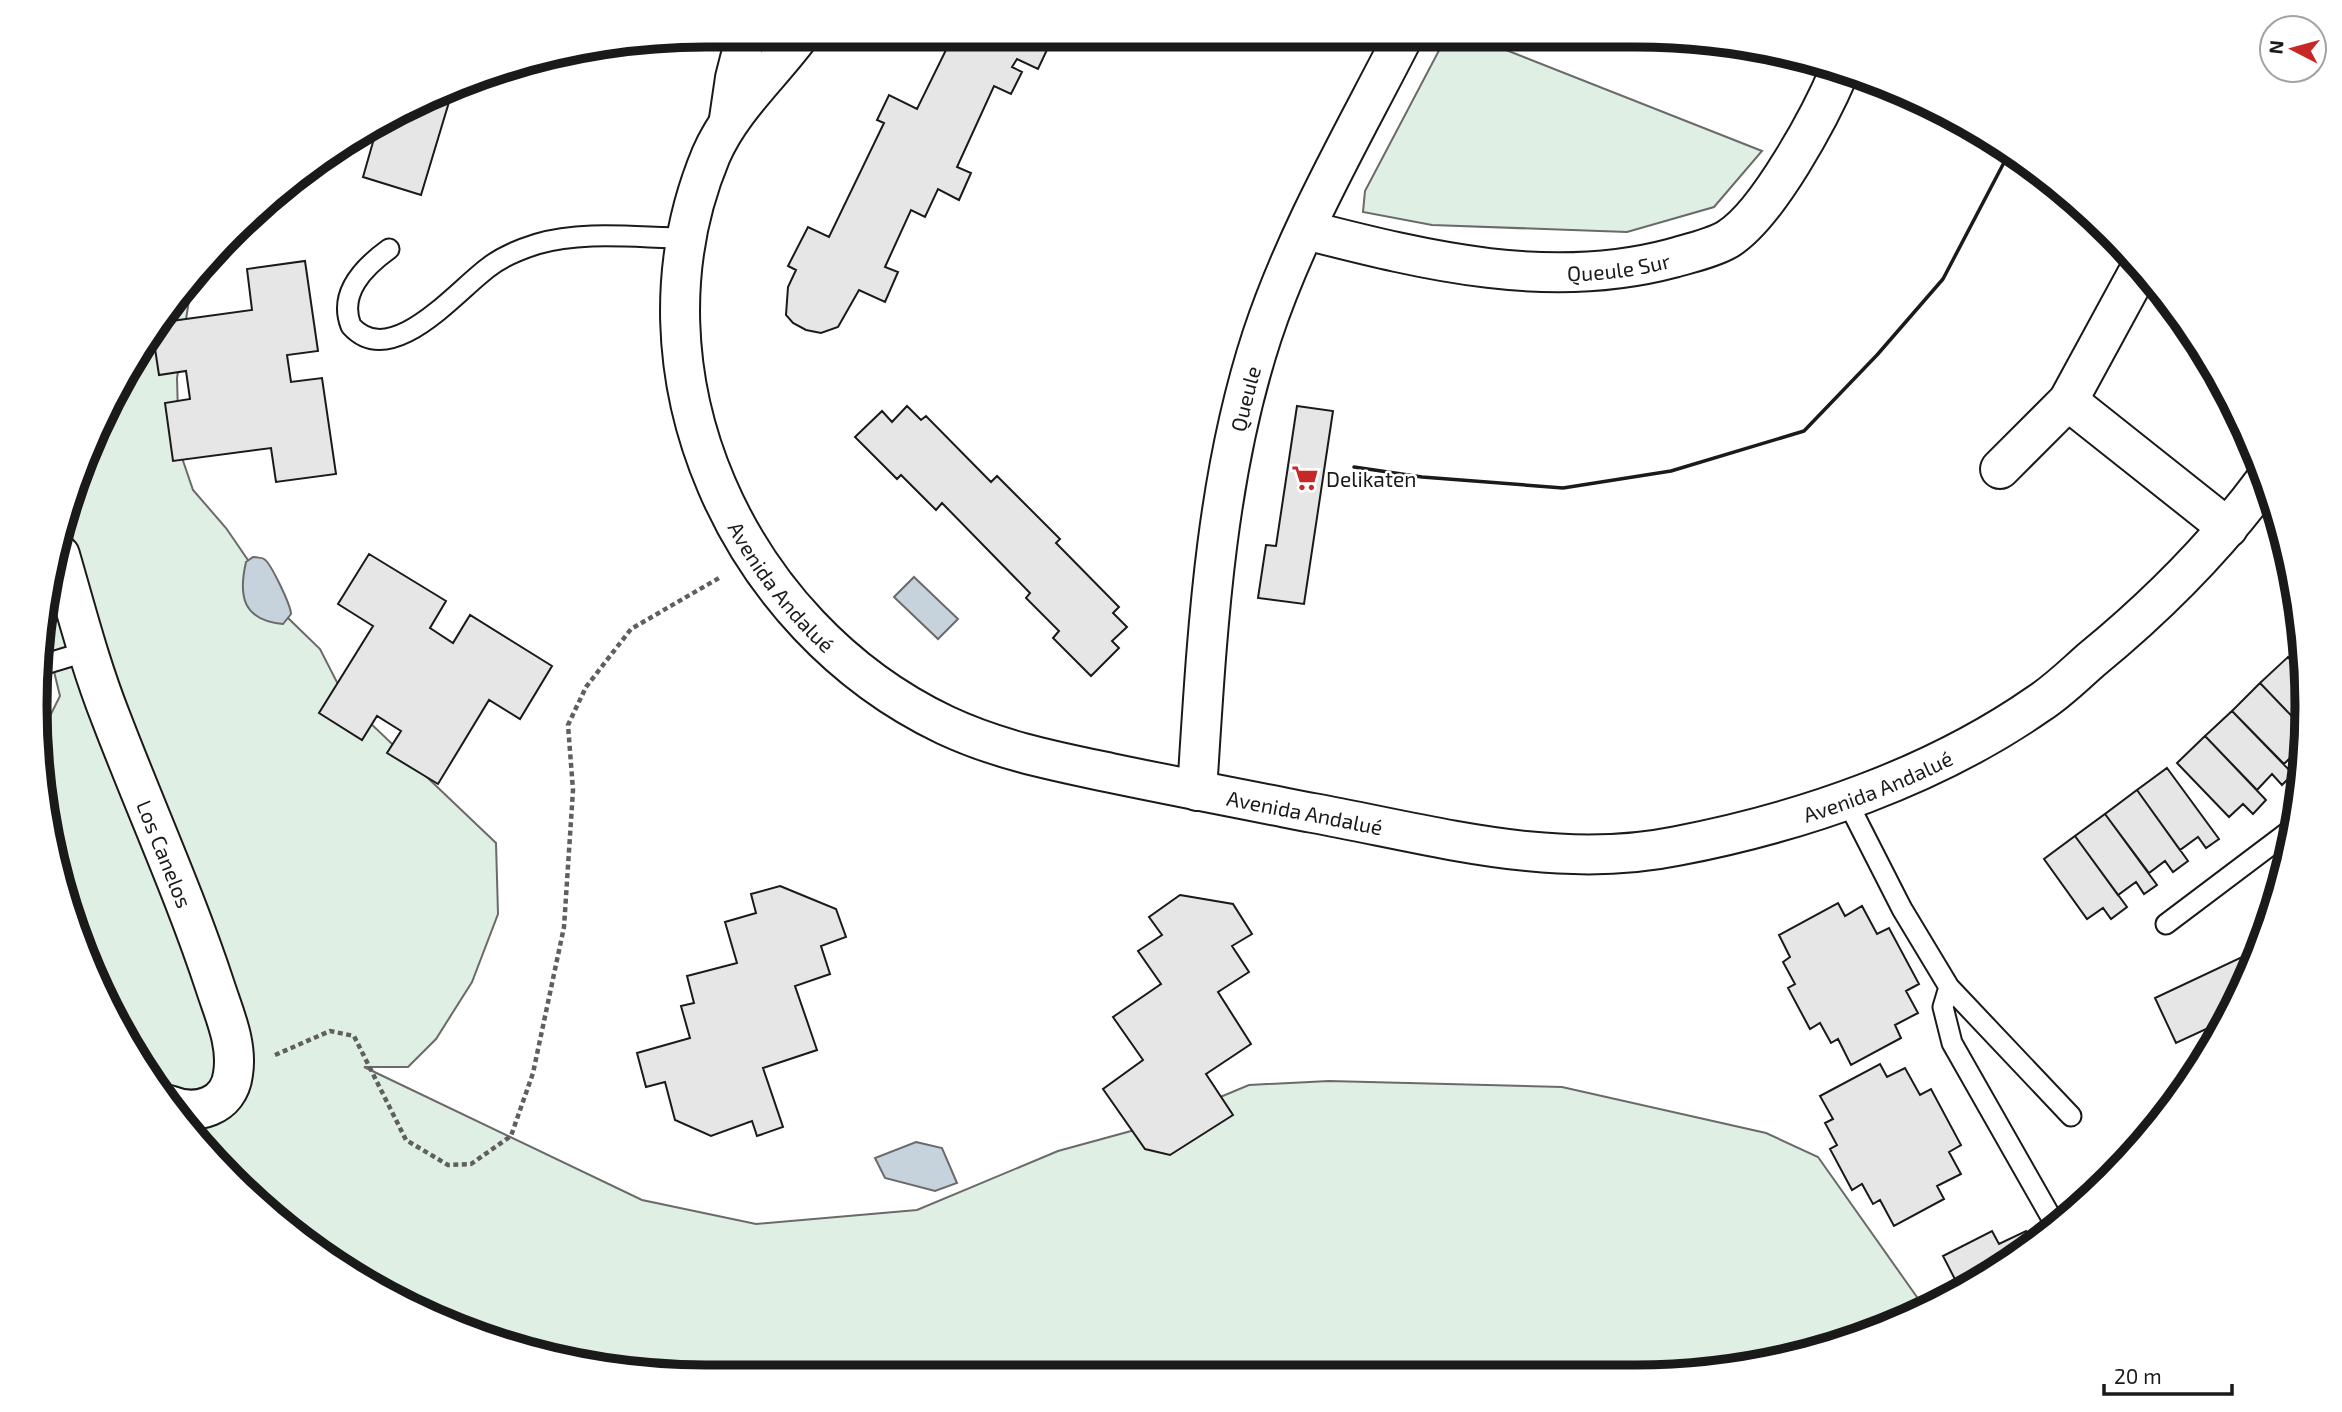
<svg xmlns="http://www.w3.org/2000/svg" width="2342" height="1412" viewBox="0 0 2342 1412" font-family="'Exo 2',sans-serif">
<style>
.green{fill:#e0efe3;stroke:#6a6a6a;stroke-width:2}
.water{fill:#c6d2dc;stroke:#6a6a6a;stroke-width:2}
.building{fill:#e6e6e6;stroke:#1a1a1a;stroke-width:2}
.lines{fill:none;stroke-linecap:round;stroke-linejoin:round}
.service-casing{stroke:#1a1a1a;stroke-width:23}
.minor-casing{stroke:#1a1a1a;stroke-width:42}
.tertiary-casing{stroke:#1a1a1a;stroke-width:42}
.path{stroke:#5f5f5f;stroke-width:4.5;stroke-dasharray:5 3.5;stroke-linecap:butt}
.service{stroke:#fff;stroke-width:19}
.minor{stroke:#fff;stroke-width:38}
.tertiary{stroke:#fff;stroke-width:38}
.wall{stroke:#1a1a1a;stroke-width:3.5}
.labels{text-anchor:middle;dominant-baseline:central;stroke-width:5;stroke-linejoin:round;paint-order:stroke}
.street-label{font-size:21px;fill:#1a1a1a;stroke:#fff}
.poi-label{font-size:21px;fill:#1a1a1a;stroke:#fff;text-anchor:start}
.rim{fill:none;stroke:#1a1a1a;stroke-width:9}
</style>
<rect width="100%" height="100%" fill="#fff"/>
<path class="green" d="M1445 39H1478L1762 151 1714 207 1627 232 1432 225 1363 212 1365 191Z
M191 287 177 378 179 449 193 490 226 528 287 617 320 649 346 700 496 843 498 914 472 982 436 1039 408 1067H364L642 1200 756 1224 917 1210 1058 1151 1153 1125 1249 1085 1329 1081 1562 1087 1766 1133 1818 1157 1924 1307 1810 1354 1680 1376 619 1371 450 1326 298 1239 173 1114 70 921 39 729 44 728 60 696 46 639 70 491 148 333Z"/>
<path class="water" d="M253 557C255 557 263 558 264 559 271 563 291 606 291 614L283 624C243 620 238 597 246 562Z
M914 577 958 619 938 639 894 597Z
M916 1142 942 1148 957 1183 935 1191 885 1178 875 1158Z"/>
<path class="building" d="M918 36 1053 37 1038 69 1017 59 1012 67 1022 72 1011 94 994 86 957 167 971 173 959 200 938 189 925 217 911 210 885 267 898 272 885 302 859 290 838 327 821 333 806 330 793 323 786 315 788 287 796 270 788 266 808 227 829 237 884 123 877 120 889 95 917 109 946 50Z
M438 98 449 102 421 195 363 177 373 142 363 139Z
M305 261 318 351 287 355 291 382 322 378 336 474 276 482 271 448 173 461 165 403 190 399 186 371 159 375 152 329 157 323 252 310 247 269Z
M907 406 921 420 926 416 991 482 997 476 1060 539 1056 543 1119 607 1113 613 1127 627 1112 641 1119 648 1091 676 1053 638 1059 631 1026 598 1030 593 942 503 936 510 901 475 897 479 855 437 882 411 892 422Z
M1297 406 1333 411 1304 604 1258 598 1266 545 1276 546Z
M369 554 446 601 430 628 453 643 470 615 552 666 520 719 489 700 438 784 387 753 401 731 377 716 362 740 319 713 373 626 338 604Z
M2288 657 2303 673 2305 730 2260 683Z
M2260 683 2305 730 2304 757 2298 750 2284 764 2232 711Z
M2232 711 2293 774 2282 785 2272 774 2257 790 2205 736Z
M2205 736 2266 800 2253 814 2243 804 2229 817 2177 763Z
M2167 768 2219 839 2206 848 2198 837 2180 850 2137 790Z
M2137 790 2188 861 2173 872 2165 861 2149 873 2105 814Z
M2105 814 2157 885 2144 894 2136 882 2118 895 2075 836Z
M2075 836 2127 907 2111 919 2103 908 2087 919 2044 859Z
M780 886 836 909 846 937 821 946 830 974 795 986 817 1050 763 1068 783 1127 757 1136 752 1121 711 1136 675 1120 665 1082 646 1087 637 1053 690 1038 681 1006 694 1003 687 976 737 963 725 922 756 913 751 894Z
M1180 895 1233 904 1252 934 1232 946 1249 972 1218 992 1251 1044 1206 1074 1233 1115 1170 1155 1145 1149 1103 1089 1143 1060 1113 1017 1161 984 1138 951 1162 935 1149 917Z
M1838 903 1845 916 1862 906 1877 934 1889 928 1919 984 1906 991 1918 1013 1895 1025 1901 1038 1851 1065 1838 1039 1831 1043 1820 1023 1810 1029 1788 988 1795 984 1783 962 1790 957 1779 935Z
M2258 949 2249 972 2242 957Z
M2242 957 2249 972 2238 1002 2213 1043 2206 1029 2176 1043 2155 998Z
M1880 1064 1887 1077 1905 1068 1920 1095 1931 1089 1961 1145 1949 1152 1961 1174 1937 1186 1944 1199 1894 1226 1880 1200 1873 1204 1862 1184 1852 1190 1830 1149 1837 1145 1825 1123 1833 1119 1820 1096Z
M1992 1231 1999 1244 2026 1231 2032 1244 1961 1291 1943 1256Z"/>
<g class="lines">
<g class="service-casing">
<path id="service" d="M389 249C364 267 338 293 351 326 392 371 457 290 489 267 503 256 521 249 537 244 584 230 640 238 688 238
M42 665 88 651
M1846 799 1902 909 1949 987 2071 1116
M2166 924 2292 829
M1949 987 1943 1007 1952 1043 2056 1226"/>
</g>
<g class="minor-casing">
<g id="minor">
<path id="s1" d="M1306 230C1427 261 1550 291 1673 258 1690 253 1713 248 1728 239 1768 214 1821 115 1839 72"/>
<path d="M2068 401 2228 528"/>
<path d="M2000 469 2068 401 2142 265"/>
<path id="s2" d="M1197 791C1207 638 1214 483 1262 336 1296 233 1353 135 1402 39"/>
</g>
</g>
<g class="tertiary-casing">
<g id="tertiary">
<path id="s3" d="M799 36C770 75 731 109 711 155 620 373 739 627 945 725 998 750 1054 761 1111 773 1178 787 1246 800 1313 813 1433 835 1555 871 1677 846 1802 822 1933 777 2038 704 2057 692 2074 675 2091 660 2157 606 2215 548 2266 479"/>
<path d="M729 119 735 78 746 35"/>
<path id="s4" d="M60 555C76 610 90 665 111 718 145 807 185 895 215 986 224 1014 238 1044 233 1074 229 1107 196 1116 169 1105"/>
</g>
</g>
<path class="path" d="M275 1055 330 1031 354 1036 406 1140 448 1165 471 1164 511 1136 533 1073 564 927 573 790 568 725 586 687 631 629 719 578"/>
<use href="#service" class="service"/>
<use href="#minor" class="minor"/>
<use href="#tertiary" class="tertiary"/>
<path class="wall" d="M1354 467 1422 477 1563 488 1671 471 1804 431 1877 355 1943 279 2009 153"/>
</g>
<defs>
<g id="supermarket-bare" transform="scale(2.1)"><path d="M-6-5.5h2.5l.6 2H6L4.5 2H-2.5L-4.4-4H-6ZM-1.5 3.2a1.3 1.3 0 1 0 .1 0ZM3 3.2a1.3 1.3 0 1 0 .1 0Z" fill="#c62828" stroke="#fff" stroke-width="2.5" paint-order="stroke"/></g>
</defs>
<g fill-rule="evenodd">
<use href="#supermarket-bare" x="1305" y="478"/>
</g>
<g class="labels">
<g class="street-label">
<text stroke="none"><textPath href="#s1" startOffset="317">Queule Sur</textPath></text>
<text stroke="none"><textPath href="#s2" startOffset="396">Queule</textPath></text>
<text stroke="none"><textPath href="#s3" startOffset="609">Avenida Andalué</textPath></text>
<text stroke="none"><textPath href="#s3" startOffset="1783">Avenida Andalué</textPath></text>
<text stroke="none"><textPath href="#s3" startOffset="1197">Avenida Andalué</textPath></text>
<text stroke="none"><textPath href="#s4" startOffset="317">Los Canelos</textPath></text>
</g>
<g class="poi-label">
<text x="1326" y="478">Delikaten</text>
</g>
</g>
<path d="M0 0H2342V1412H0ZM706 47H1636A659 659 0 0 1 2295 706V706A659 659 0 0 1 1636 1365H706A659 659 0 0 1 47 706V706A659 659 0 0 1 706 47Z" fill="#fff" fill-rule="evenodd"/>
<path class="rim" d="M706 47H1636A659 659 0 0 1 2295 706V706A659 659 0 0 1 1636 1365H706A659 659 0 0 1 47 706V706A659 659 0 0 1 706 47Z"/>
<g transform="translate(2293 49) rotate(276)"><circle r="33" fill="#ffffff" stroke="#a3a3a3" stroke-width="2"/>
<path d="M0-5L12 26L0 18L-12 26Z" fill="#c62828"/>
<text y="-10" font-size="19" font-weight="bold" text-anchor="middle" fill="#1a1a1a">N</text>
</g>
<path d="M2104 1384v10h128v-10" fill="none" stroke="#1a1a1a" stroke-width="3.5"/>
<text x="2114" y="1384" font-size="21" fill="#1a1a1a" stroke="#ffffff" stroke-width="5" paint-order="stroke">20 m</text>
</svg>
